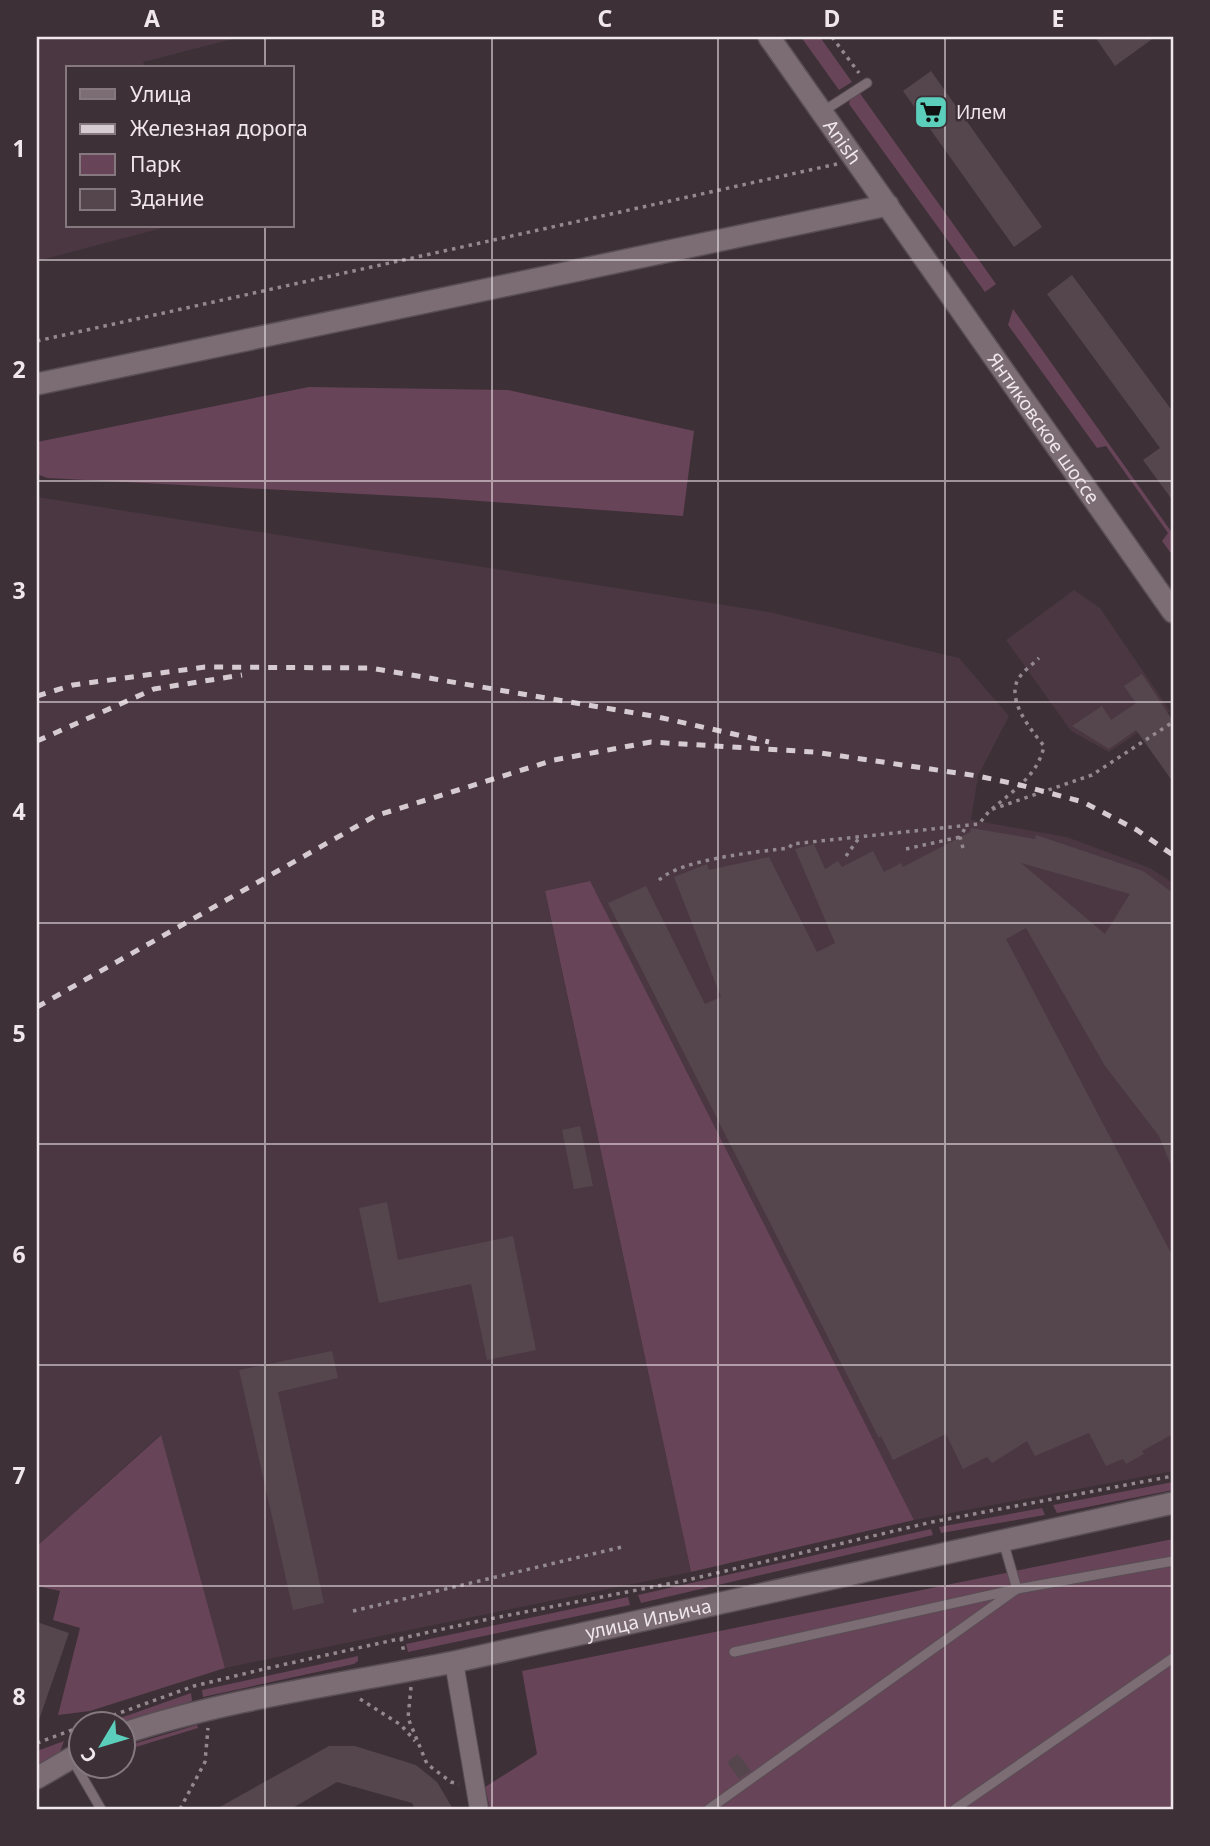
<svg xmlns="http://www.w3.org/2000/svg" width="1210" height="1846" viewBox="0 0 1210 1846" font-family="'Noto Sans',sans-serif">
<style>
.built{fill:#4a3741}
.green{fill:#674458}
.building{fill:#55464e;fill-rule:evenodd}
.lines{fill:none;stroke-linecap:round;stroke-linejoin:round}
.service-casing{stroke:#594e54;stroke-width:11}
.minor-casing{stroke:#594e54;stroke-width:20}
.tertiary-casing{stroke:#594e54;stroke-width:24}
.secondary-casing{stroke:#594e54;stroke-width:24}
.path{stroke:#94898f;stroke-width:3.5;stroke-dasharray:3.5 5;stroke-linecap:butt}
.service{stroke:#7c6d75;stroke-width:9}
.minor{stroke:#7c6d75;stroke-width:18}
.tertiary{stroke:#7c6d75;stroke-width:21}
.secondary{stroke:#7c6d75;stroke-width:21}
.rail{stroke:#d5cbd1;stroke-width:5;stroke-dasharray:9 9;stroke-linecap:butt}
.grid{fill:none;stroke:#f0e7ec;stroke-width:2;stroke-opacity:0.55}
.labels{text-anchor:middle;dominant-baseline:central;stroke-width:5;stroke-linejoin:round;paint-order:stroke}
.poi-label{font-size:19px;fill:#f0e7ec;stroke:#3d3037;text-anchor:start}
.street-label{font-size:19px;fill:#f0e7ec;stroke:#3d3037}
.neatline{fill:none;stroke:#f0e7ec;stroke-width:2.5}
.grid-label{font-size:23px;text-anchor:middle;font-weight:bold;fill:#f0e7ec}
</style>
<rect width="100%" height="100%" fill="#3d3037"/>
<path class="built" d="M37 37H241L143 62 146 68H68V226H170L37 261Z
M37 497 769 612 959 658 1009 716 978 776 971 820 1067 837 1150 868 1173 883V1471L914 1520 589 881 545 892 691 1572 225 1668 160 1435 37 1546Z
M1074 590 1100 608 1170 711 1109 752 1071 731 1006 640Z"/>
<path class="green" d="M801 37H820L852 82 839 90Z
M859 92 996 284 985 292 849 104 850 99Z
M1013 309 1173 534V556L1162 541 1168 533 1106 446 1097 448 1008 325Z
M309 387 508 390 694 431 683 516 439 498 47 478 37 474V442Z
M590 881 914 1520 691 1572 545 891Z
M161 1435 225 1668 90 1711 58 1715 80 1628 53 1620 60 1591 37 1586V1546Z
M1173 1482V1490L1057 1513 1053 1505Z
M1042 1508 1045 1515 941 1533 939 1527Z
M931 1529 933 1535 641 1603 638 1595Z
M1173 1539V1809H490L485 1787 537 1754 522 1671Z
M628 1597 630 1605 408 1652 406 1644Z
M358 1656V1661L354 1664 203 1697 202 1690Z
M191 1693 192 1701 123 1724 112 1721Z
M197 1725 198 1728 123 1751V1747Z
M64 1741 60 1752 37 1765V1751Z"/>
<path class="building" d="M1095 37H1155L1115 66Z
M931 71 1042 227 1014 247 903 91Z
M1072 275 1173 412V501L1143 460 1160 448 1047 294Z
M1142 674 1173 721V782L1136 730 1109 749 1072 726 1102 706 1111 720 1136 703 1124 686Z
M971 828 1035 839 1036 835 1143 871 1173 893V1170L1159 1136 1105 1066 1026 928 1006 939 1173 1257V1434L1142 1451 1144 1454 1126 1464 1123 1459 1106 1466 1089 1433 1035 1456 1027 1441 992 1463 987 1457 963 1469 946 1434 893 1460 881 1436 879 1438 608 903 646 886 705 1004 721 997 674 877 707 864 709 870 769 857 817 952 835 943 795 849 814 844 825 869 838 861 842 867 873 851 884 872 901 863 903 867 970 832ZM1021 863 1130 894 1105 934Z
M580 1126 593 1186 574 1189 562 1130Z
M387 1202 398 1260 513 1236 536 1350 487 1360 471 1284 379 1303 359 1208Z
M332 1351 338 1378 278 1392 324 1603 293 1610 239 1370Z
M37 1622 69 1633 39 1720H37Z
M329 1746H355L416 1765 437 1782 453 1809H415L412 1803 337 1782 291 1809H216Z
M738 1754 751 1771 739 1779 727 1762Z"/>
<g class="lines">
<g class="service-casing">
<path id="service" d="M822 112 867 83
M734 1652 1017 1589 1173 1561
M72 1759 101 1809
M709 1809 1017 1589 1003 1541
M955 1809 1173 1658"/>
</g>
<g class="minor-casing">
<path id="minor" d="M454 1662 479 1809"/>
</g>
<g class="tertiary-casing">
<g id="tertiary">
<path d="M37 384 888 205"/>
<path id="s1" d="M122 1734C230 1698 343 1684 454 1662L1173 1503"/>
<path d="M37 1778 80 1753"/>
</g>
</g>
<g class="secondary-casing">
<g id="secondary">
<path id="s2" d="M769 37 1173 612"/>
</g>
</g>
<path class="path" d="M832 37 859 73
M37 341 837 164
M992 809C1014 790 1038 775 1044 746 1032 731 1010 705 1016 684 1019 674 1032 665 1039 658
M963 848 960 837 967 825
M906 849 960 837
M846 856 859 838
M659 880C682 859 756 852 789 848L792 844 979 824 990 810 1092 775 1173 722
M353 1611 622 1547
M401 1638 404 1653
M411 1687 408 1718 427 1764 451 1782 459 1784
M360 1699 401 1725 415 1741
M89 1724 194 1686 264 1669 479 1621 683 1581 932 1522 1173 1476
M37 1743 80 1727
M180 1809 205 1762 208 1728"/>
<use href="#service" class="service"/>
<use href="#minor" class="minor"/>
<use href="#tertiary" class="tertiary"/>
<use href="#secondary" class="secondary"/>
<path class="rail" d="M37 696 73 685 205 667 370 668 658 717 769 742
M37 741 154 689 242 675
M37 1007 375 816 554 760 651 742 814 752 978 776 1020 785 1083 802 1137 830 1173 855"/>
</g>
<path class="grid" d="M265 37V68M492 37V1809M718 37V1809M945 37V1809M265 226V1809M37 260H1173M37 481H1173M37 702H1173M37 923H1173M37 1144H1173M37 1365H1173M37 1586H1173"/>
<defs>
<g id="supermarket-square" transform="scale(1.75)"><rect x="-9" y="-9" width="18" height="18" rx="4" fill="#5bcebc" stroke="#3d3037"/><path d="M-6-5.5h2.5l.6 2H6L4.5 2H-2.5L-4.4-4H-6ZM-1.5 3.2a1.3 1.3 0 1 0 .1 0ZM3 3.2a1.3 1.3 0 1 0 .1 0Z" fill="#111"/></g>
</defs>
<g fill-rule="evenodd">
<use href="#supermarket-square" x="931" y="112"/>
</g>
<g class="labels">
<g class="poi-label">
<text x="956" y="112">Илем</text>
</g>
<g class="street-label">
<text stroke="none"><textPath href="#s2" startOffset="128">Anish</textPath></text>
<text stroke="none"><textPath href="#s2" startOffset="478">Янтиковское шоссе</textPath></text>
<text stroke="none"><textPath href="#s1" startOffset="539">улица Ильича</textPath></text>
</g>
</g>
<rect width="1210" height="1846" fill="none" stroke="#3d3037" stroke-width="77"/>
<rect x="66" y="66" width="228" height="161" fill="#3d3037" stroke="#85797f" stroke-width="2"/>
<rect x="80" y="89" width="35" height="10" fill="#7c6d75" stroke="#85797f" stroke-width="2"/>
<text x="130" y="102" font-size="21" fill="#f0e7ec">Улица</text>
<rect x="80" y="124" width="35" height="10" fill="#d5cbd1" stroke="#85797f" stroke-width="2"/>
<text x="130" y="136" font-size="21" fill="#f0e7ec">Железная дорога</text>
<rect x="80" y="154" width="35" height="21" fill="#674458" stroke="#85797f" stroke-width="2"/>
<text x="130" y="172" font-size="21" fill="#f0e7ec">Парк</text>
<rect x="80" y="189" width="35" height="21" fill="#55464e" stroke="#85797f" stroke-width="2"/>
<text x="130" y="206" font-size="21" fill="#f0e7ec">Здание</text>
<g transform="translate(102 1745) rotate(232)"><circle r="33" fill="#3d3037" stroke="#85797f" stroke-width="2"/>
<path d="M0-5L12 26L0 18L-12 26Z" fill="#5bcebc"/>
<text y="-10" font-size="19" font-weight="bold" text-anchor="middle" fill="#f0e7ec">С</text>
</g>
<rect x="38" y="38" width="1134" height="1770" class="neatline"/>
<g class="grid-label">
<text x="152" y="27">A</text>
<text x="378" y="27">B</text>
<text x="605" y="27">C</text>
<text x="832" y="27">D</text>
<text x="1058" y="27">E</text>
<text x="19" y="157">1</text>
<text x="19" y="378">2</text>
<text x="19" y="599">3</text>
<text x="19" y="820">4</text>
<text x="19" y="1042">5</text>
<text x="19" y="1263">6</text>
<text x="19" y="1484">7</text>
<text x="19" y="1705">8</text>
</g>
</svg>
